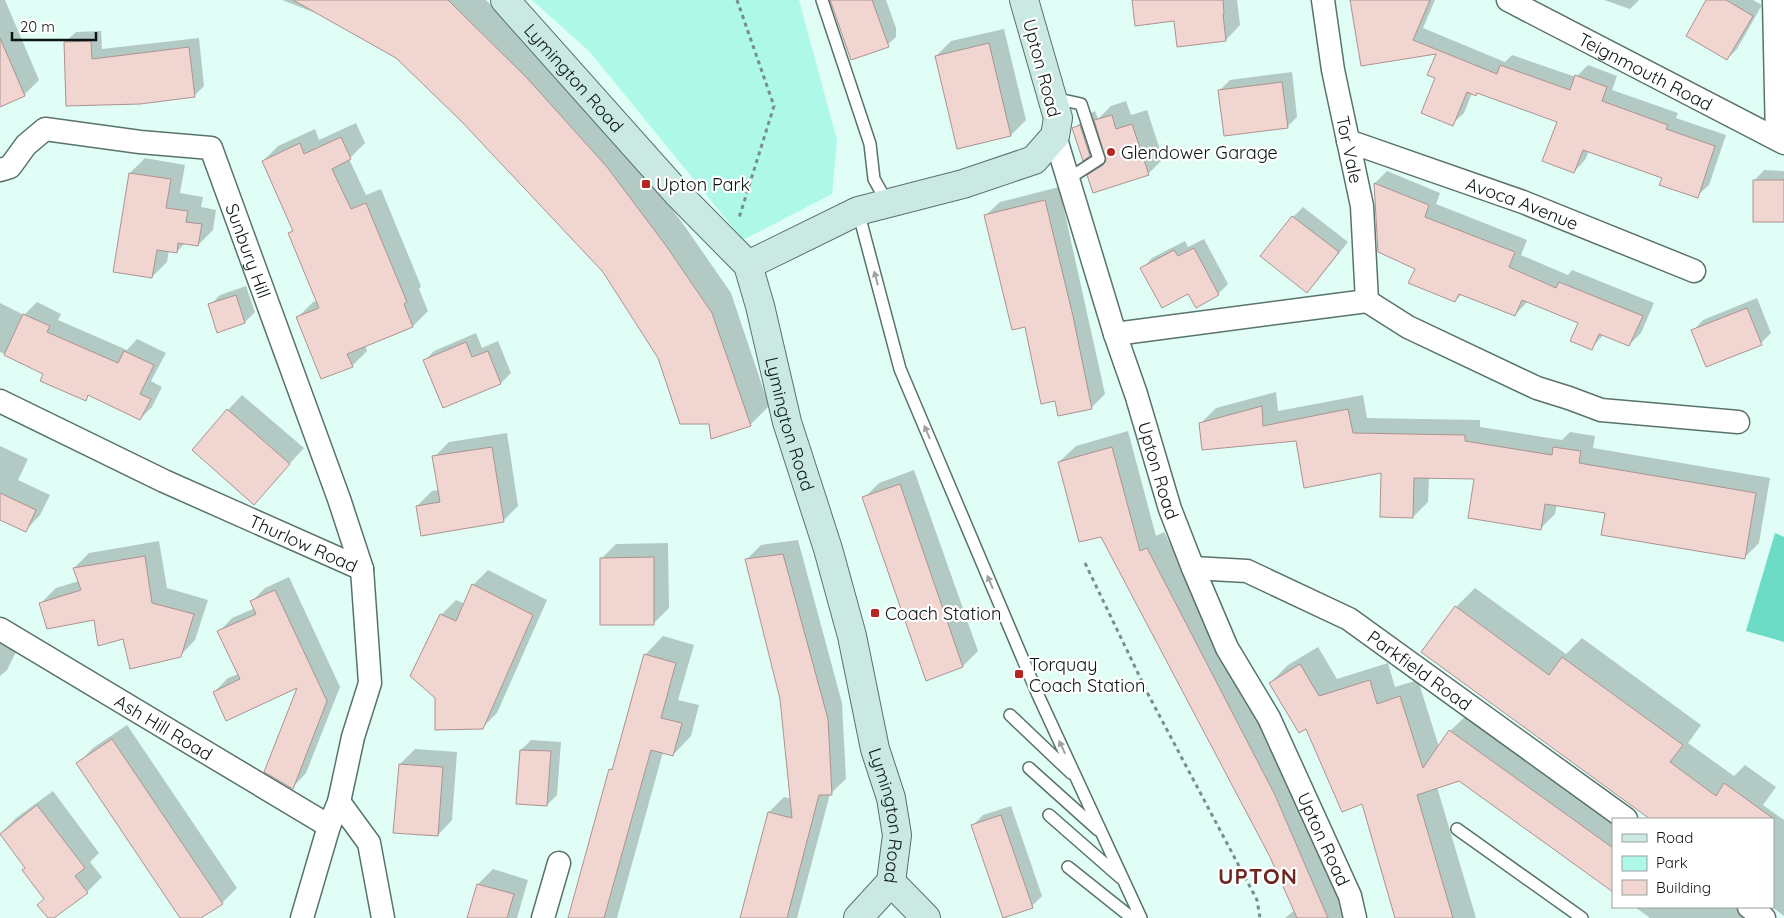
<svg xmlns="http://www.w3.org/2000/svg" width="1784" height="918" viewBox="0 0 1784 918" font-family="Quicksand,sans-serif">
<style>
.green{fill:#aef8e7}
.forest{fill:#6ddcc6}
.shadow{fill:#0003}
.building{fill:#f0d5d1;stroke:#ac938f}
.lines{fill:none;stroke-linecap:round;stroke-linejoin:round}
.lane-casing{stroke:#59736c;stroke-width:14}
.street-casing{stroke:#59736c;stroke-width:25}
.secondary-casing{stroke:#59736c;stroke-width:30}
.path{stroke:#7a8e89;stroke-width:3;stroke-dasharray:4 4;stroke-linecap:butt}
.lane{stroke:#fff;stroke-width:11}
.street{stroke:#fff;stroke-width:22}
.secondary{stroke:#cae9e3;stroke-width:28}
.oneway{fill:#9da1a1}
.poi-dot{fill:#b62723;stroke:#fff;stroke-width:2}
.labels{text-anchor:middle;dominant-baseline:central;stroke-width:4.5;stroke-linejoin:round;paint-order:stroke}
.street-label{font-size:18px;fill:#0b1513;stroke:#fff}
.poi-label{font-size:18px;fill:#0b1513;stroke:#fff;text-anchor:start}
.district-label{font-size:22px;font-weight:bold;letter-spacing:1px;fill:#6d2722;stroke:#fff}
</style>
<rect width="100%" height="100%" fill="#e0fdf6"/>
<path class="green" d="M532 0H799L837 140 832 194 743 240 590 52Z"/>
<path class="forest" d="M1775 533 1784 537V642L1746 631Z"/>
<path class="shadow" d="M0 0H5L39 80 24 95 0 106Z
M282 0H486L546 59 626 148 686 228 731 293 769 406 750 425 710 423 659 357 604 272 463 121 396 57 326 17Z
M832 0H886L896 28V37L885 47Z
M1133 0H1237L1240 25 1226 40 1175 19Z
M1351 0H1435L1423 28 1505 62 1512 55 1576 77 1588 65 1617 76 1612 90 1678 113 1676 118 1726 135 1709 185 1697 196 1663 177 1589 151 1585 160 1574 172 1559 121 1478 92 1476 95 1472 93 1464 113 1452 124 1436 78 1438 53 1362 65Z
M1604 0H1639L1630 9Z
M1708 0H1753L1762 5 1737 49 1727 59Z
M1004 29 1026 120 1011 135 958 147 936 56 951 41Z
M101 31 102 49 199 38 204 86 194 96 140 103 65 42 76 32Z
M1292 72 1297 117 1287 127 1220 90 1230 80Z
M1126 101 1131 115 1147 110 1163 159 1148 174 1089 176 1107 158 1102 142 1089 155 1074 129 1089 114 1095 111 1098 119 1111 106Z
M356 123 365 143 349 159 366 195 381 189 421 286 419 289 428 311 413 326 365 345 367 351 352 366 298 317 313 302 317 301 290 233 294 229 263 161 278 146 315 129 319 140Z
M145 158 185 165 180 193 203 197 201 207 216 210 213 230 198 245 185 243 177 252 169 250 167 262 152 277 130 173Z
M1764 170 1784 171V221L1754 181Z
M1387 171 1440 193 1436 204 1527 240 1521 255 1568 275 1572 270 1654 303 1641 333 1629 345 1604 334 1591 349 1580 323 1528 301 1515 315 1462 294 1455 301 1417 268 1379 251 1375 183Z
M1059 187 1105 394 1091 408 1056 400 986 215 1000 202Z
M1303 207 1348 242 1317 281 1307 291 1262 256 1293 217Z
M1204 239 1228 284 1218 294 1189 292 1142 269 1152 258 1185 241 1188 247Z
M246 286 255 312 245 322 210 305 220 295Z
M1757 298 1771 333 1761 343 1693 331 1703 320Z
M37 302 61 314 58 320 127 350 137 339 166 353 151 381 162 387 152 407 140 419 90 394 85 399 44 373 0 352V303L24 315Z
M476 333 482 348 498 341 511 373 501 383 444 406 424 361 434 351Z
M1276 392 1278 411 1363 395 1367 418 1480 420V427L1562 440 1570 432 1595 436 1593 448 1770 478 1759 543 1744 558 1607 512 1557 504 1555 514 1540 529 1476 478 1429 477 1428 502 1413 517 1382 471 1297 440 1201 423 1216 408Z
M242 395 304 448 254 503 228 410Z
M1128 431 1156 536 1164 532 1291 778 1354 918H1285L1295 910 1271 856 1102 535 1059 462 1076 446Z
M507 433 518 506 503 521 417 506 432 491 439 490 434 457 449 442Z
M0 446 28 459 18 480 50 495 40 515 26 530 0 518Z
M914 470 978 651 963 666 864 498 879 483Z
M798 540 842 703 846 779 830 794 797 918H742L769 812 784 797 792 799 782 699 746 560 761 545Z
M159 541 167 588 208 600 195 640 180 656 124 637 95 619 41 603 56 588 79 581 74 568 89 553Z
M668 543 669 608 654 623 601 559 616 544Z
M488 570 547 600 497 713 482 728 441 615 456 600 465 604 473 585Z
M289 577 340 687 306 773 293 787 299 686 214 692 228 678 238 674 219 632 232 618 255 608 252 601 265 588Z
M1475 588 1566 654 1582 638 1701 725 1688 743 1734 776 1745 765 1776 787 1763 805 1784 820V916L1772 907 1773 819H1652L1426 655 1456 607Z
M663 636 694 645 678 700 699 705 691 736 673 755 663 752 617 918H569L610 770 614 766 645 655Z
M0 643 16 652 7 670 0 676Z
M1318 647 1337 679 1388 663 1395 687 1418 680 1439 747 1450 731 1468 714 1613 819V891L1460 780 1437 787 1476 918H1396L1363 803 1307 727 1270 683 1288 665Z
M127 725 237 888 222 903 199 918H182L78 763 93 748Z
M531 740 561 742 557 795 547 805 521 750Z
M415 749 457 752 452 820 438 835 400 764Z
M53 791 99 853 90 862 102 877 87 892 45 899 26 867 1 833 16 818Z
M1011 806 1042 896 1032 906 973 825 983 815Z
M493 869 528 880 517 918H468L478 884Z
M1635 907H1736L1752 918H1650Z"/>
<path class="building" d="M293 0H448L527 78 607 167 667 247 712 313 751 426 711 439 709 424H680L658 358 603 272 462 122 396 58Z
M830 0H872L889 47 851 60Z
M1132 0H1223L1224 14H1223L1226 41 1177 47 1174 21 1135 26Z
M1350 0H1430L1413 40 1497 74 1500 65 1570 90 1575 75 1607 87 1602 101 1668 125 1666 129 1715 146 1698 198 1659 185 1662 178 1583 150 1574 173 1542 161 1557 122 1477 93 1476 96 1467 92 1453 126 1421 113 1435 78 1427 75 1436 54 1361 66Z
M1706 0H1726L1753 16 1727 60 1686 36Z
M0 38 25 96 0 107Z
M91 41 92 59 189 47 195 97 140 104 66 106 64 42Z
M989 43 1011 136 957 149 935 56Z
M1282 82 1288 128 1224 136 1218 90Z
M1112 115 1116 129 1132 124 1149 175 1093 193 1087 175 1103 165 1106 160 1094 120Z
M1080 125 1090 156 1083 161 1072 128Z
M341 137 351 159 332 169 351 209 366 203 407 302 404 304 413 327 347 354 353 367 321 379 296 317 319 308 288 233 293 231 262 161 300 143 304 154Z
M129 173 171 179 166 208 188 211 186 222 202 224 198 246 178 243 177 253 157 250 152 278 113 272Z
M1753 180H1784V222H1753Z
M1374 183 1429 205 1425 217 1515 252 1509 267 1556 288 1559 282 1643 316 1629 346 1599 334 1592 350 1570 341 1578 323 1522 300 1515 316 1459 294 1455 302 1408 283 1415 269 1378 252Z
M1045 200 1073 316 1092 409 1058 416 1055 401 1041 404 1025 327 1012 330 984 215Z
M1292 216 1339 252 1307 293 1260 256Z
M1194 248 1219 295 1196 308 1188 294 1162 308 1140 268 1174 250 1178 256Z
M236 295 245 323 217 333 208 304Z
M1747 308 1762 345 1706 367 1691 330Z
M23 314 50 326 47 332 118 363 124 351 154 365 140 394 151 399 140 420 88 395 86 401 40 381 43 374 4 355Z
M466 342 472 357 488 351 501 384 443 408 423 360Z
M1262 406 1263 426 1348 409 1353 433 1465 435V441L1552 455 1553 447 1581 451 1579 463 1756 493 1745 559 1601 535 1605 513 1545 504 1541 530 1468 518 1474 479 1414 478 1413 518 1380 517 1381 473 1304 488 1296 441 1202 450 1199 423Z
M227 409 290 464 254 505 192 450Z
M492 447 504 522 421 536 416 506 440 502 432 456Z
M1112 447 1140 551 1147 548 1275 795 1328 918H1297L1270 857 1101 537 1079 542 1058 462Z
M900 484 963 667 926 681 862 497Z
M0 493 36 510 26 532 0 520Z
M783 554 828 719 832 795H819L787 918H740L768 812 792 818 780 699 745 559Z
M145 556 152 603 194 614 181 657 130 669 123 639 98 646 94 620 47 629 39 603 81 590 73 568Z
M654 557V625H600V558Z
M472 584 533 615 483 729 435 730V698L410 676 440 614 456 621Z
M275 590 327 701 293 789 264 772 297 688 226 721 213 692 240 679 217 631 256 614 250 601Z
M1455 606 1549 675 1562 657 1683 745 1670 762 1716 796 1724 783 1774 819H1650L1421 652Z
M644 654 676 663 661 718 682 723 673 756 651 750 604 918H568L609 769 612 770Z
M1300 664 1319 696 1370 680 1377 704 1400 696 1423 768 1449 730 1613 848V892L1459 781 1417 795 1453 918H1395L1362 804 1342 812 1306 729 1299 733 1269 683Z
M112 739 223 904 201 918H180L76 763Z
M520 750 551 751 547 806 516 804Z
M399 764 443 767 438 836 393 833Z
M37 805 85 868 75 876 88 893 54 918H48L37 905 44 899 22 870 25 868 0 834Z
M1001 815 1033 908 1003 918 971 825Z
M477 884 514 894 507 918H467Z"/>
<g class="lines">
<g class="lane-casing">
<path id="lane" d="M822 0 870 144 874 179 888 204
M1054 98 1081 104 1099 159 1068 179
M858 211 900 369 1038 695 1141 918
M1010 715 1071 773
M1029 768 1098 830
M1049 815 1121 878
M1457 829 1582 918
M1068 867 1132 918"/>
</g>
<g class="street-casing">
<g id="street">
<path id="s1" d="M1323 0 1333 70 1362 206 1367 301 1408 327 1537 388 1569 398 1601 410 1738 422"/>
<path id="s2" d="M1508 0 1784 143"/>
<path d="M1774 0 1777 139"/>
<path id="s3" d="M1055 136 1115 334 1136 394 1170 509 1193 568 1227 648 1269 718 1350 896 1355 918"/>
<path id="s4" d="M1348 141 1523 202 1694 271"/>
<path id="s5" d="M0 170 10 167 26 145 45 129 140 142 211 148 339 499 362 569 370 683 353 737 339 802 329 826 302 918"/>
<path d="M1115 334 1367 301"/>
<path id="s6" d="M0 401 164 481 362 569"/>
<path id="s7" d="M1193 568 1247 571 1349 619 1626 819"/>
<path id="s8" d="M0 629 329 826"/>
<path d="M339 802 369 843 383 918"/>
<path d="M1749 907 1764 918"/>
<path d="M543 918 559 863"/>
</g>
</g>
<g class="secondary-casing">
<g id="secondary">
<path id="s9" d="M505 0 678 194 748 265 760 306 787 422 828 549 852 636 875 749 891 798 897 835 891 882"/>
<path d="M748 265 858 211 963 184 1034 160 1055 136 1058 118 1024 0"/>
<path d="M891 882 926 918"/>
<path d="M858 918 891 882"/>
</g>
</g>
<path class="path" d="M737 0 774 106 739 218
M1085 563 1148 694 1257 900 1260 918"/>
<use href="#lane" class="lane"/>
<use href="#street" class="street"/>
<use href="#secondary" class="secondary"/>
</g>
<defs><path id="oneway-solid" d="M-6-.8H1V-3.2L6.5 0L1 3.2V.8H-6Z" transform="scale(1.25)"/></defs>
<g class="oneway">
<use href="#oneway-solid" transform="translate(876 278) rotate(-105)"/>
<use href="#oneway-solid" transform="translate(927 432) rotate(-113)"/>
<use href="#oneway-solid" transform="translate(990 582) rotate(-113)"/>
<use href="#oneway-solid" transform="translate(1062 747) rotate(-115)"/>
</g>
<g class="poi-dot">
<circle cx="1111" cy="152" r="5"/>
<rect x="641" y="179" width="10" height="10" rx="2.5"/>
<rect x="870" y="608" width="10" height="10" rx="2.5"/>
<rect x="1014" y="669" width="10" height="10" rx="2.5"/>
</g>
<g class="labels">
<g class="street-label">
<text transform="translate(1042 68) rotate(75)">Upton Road</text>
<text stroke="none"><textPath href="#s2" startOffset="155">Teignmouth Road</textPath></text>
<text stroke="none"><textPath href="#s9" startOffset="104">Lymington Road</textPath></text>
<text stroke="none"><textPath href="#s1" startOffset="152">Tor Vale</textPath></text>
<text stroke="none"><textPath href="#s4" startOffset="185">Avoca Avenue</textPath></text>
<text stroke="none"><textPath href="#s5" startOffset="339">Sunbury Hill</textPath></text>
<text stroke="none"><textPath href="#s9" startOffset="524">Lymington Road</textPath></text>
<text stroke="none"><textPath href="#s3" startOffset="350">Upton Road</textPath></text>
<text stroke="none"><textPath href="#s6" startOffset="335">Thurlow Road</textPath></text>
<text stroke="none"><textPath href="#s7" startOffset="254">Parkfield Road</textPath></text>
<text stroke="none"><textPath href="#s8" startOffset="191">Ash Hill Road</textPath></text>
<text stroke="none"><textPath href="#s9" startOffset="929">Lymington Road</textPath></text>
<text stroke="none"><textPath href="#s3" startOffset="755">Upton Road</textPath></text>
</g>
<g class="poi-label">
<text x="1121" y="152">Glendower Garage</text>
<text x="656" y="184">Upton Park</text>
<text x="885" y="613">Coach Station</text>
<text x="1029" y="664">Torquay<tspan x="1029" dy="21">Coach Station</tspan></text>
</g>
<g class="district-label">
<text x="1258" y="876">UPTON</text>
</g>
</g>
<rect x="1612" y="818" width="162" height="90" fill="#ffffff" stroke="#9da1a1"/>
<rect x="1622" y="834" width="25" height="8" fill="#cae9e3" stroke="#9da1a1"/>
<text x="1656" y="843" font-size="15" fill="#0b1513">Road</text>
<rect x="1622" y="856" width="25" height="15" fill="#aef8e7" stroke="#9da1a1"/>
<text x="1656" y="868" font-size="15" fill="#0b1513">Park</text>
<rect x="1622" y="880" width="25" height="15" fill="#f0d5d1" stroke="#9da1a1"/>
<text x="1656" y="893" font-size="15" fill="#0b1513">Building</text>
<path d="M12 32v8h84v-8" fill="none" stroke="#0b1513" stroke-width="2.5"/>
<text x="20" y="32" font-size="15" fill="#0b1513" stroke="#ffffff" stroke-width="4" paint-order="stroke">20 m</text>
</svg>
